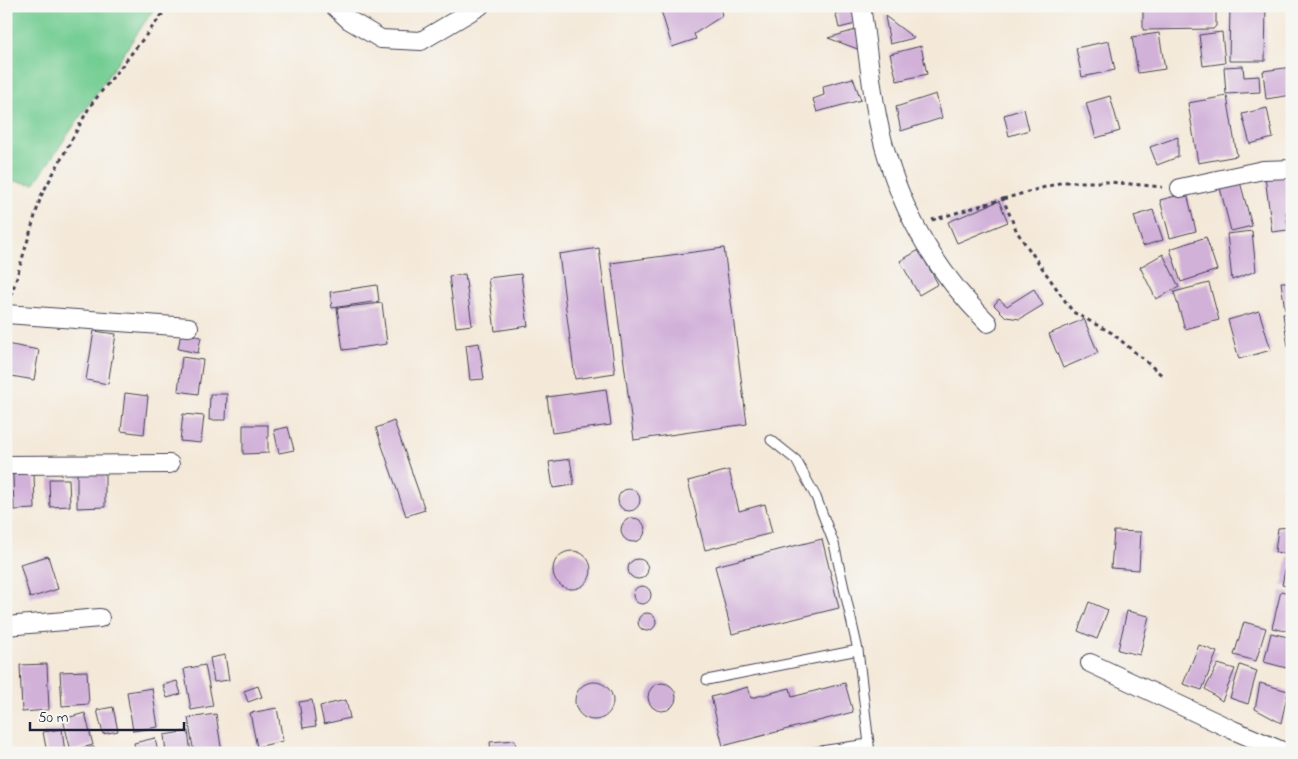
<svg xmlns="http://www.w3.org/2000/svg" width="1298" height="759" viewBox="0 0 1298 759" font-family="'Indie Flower',sans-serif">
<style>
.green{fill:#73cd93;stroke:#4a7867}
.building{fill:#d2b1d9}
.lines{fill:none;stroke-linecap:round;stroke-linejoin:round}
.lane-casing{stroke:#424053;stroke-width:11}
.street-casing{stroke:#424053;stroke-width:20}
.path{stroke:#424053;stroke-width:3;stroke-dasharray:4 4;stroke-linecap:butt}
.lane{stroke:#fff;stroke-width:9}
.street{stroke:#fff;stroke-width:18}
</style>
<rect width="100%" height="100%" fill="#f6f6f2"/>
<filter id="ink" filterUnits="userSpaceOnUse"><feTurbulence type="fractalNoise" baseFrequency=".02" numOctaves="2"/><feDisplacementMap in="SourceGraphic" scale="10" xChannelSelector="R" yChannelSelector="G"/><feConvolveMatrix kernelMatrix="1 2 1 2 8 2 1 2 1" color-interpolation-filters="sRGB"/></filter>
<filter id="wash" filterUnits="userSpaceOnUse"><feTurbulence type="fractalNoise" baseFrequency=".0096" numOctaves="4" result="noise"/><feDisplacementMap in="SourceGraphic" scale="20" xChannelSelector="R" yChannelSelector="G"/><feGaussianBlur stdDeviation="1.12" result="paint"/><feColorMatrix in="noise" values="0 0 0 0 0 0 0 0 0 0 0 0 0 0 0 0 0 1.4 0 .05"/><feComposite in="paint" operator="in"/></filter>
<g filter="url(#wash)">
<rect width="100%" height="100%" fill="#f4e9d9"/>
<path class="green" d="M6 6H156L34 184 6 180Z"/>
<g id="blocks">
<path class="building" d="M720 6 722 16 694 34 696 39 672 47 660 7Z
M834 6H860L864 22 839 28Z
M1143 6H1216V26L1213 29 1143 30Z
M1230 6H1266L1265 61H1229Z
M885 16 914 38 890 44Z
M859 29 863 51 828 38Z
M1222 32 1225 63 1203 66 1199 35Z
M1159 33 1165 69 1138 73 1132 37Z
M1109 41 1115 70 1082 77 1076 48Z
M921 46 927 74 897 81 890 54Z
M1243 66 1244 77 1259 76 1260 92 1226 94 1224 67Z
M1292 67V95L1266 99 1263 71Z
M853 78 861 100 817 112 813 99 824 95 823 86Z
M936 94 942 118 901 131 896 107Z
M1110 96 1120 131 1096 138 1086 103Z
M1227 96 1237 156 1198 163 1188 103Z
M1267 108 1273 138 1250 144 1242 114Z
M1024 109 1029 130 1009 136 1004 115Z
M1178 137V157L1157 165 1150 147Z
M1292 173V212H1286L1288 230 1272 232 1265 176Z
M1240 182 1252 226 1231 231 1220 188Z
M1187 193 1196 231 1170 238 1160 200Z
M999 201 1008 222 957 243 948 222Z
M1153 210 1163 240 1143 246 1134 216Z
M1252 231 1256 271 1232 280 1227 234Z
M1206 237 1217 270 1181 282 1170 249Z
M599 248 615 373 575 379 559 254Z
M724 248 747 424 634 440 611 263Z
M919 250 938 284 919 295 900 261Z
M1163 254 1179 287 1156 299 1140 267Z
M465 274 472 325 456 327 449 276Z
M521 274 528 326 495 331 488 278Z
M1281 282H1292V308L1285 310Z
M1209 283 1219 320 1185 329 1174 292Z
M377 285 379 301 332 308 330 292Z
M1034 289 1043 305 1020 319 1006 317 994 305 999 299 1007 306Z
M382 303 387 344 343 350 337 308Z
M1259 311 1271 350 1239 359 1228 320Z
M1292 312V352L1289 353 1283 314Z
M1084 319 1098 353 1063 368 1049 334Z
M94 331 116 334 108 384 86 380Z
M181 333 201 337 198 353 178 349Z
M479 343 484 379 470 380 466 345Z
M6 344 39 350 34 380 6 375Z
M182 357 203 360 198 394 178 391Z
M606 389 611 425 552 433 547 397Z
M125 393 148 396 144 434 121 431Z
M210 394H227L226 420H209Z
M183 414 204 416 201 443 180 441Z
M394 421 425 510 406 516 376 428Z
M243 425H268V453L243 454Z
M288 427 294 450 279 453 274 430Z
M570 459 574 485 553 488 549 462Z
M729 470 739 511 765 504 772 533 705 550 688 481Z
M105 472V507L77 508V473Z
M34 473 35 509 14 510 13 474Z
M49 479H69L70 506 50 507Z
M618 500a11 11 0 1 1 22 0a11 11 0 1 1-22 0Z
M621 530a12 12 0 1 1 24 0a12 12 0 1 1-24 0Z
M1292 527V554L1275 552 1278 528Z
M1114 531 1141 532 1139 570 1111 568Z
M822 539 839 608 732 634 715 566Z
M553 570a19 19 0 1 1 38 0a19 19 0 1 1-38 0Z
M48 556 58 589 30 598 20 564Z
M1288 556H1292V587L1282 585Z
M628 569a10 10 0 1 1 20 0a10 10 0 1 1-20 0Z
M633 595a9 9 0 1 1 18 0a9 9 0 1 1-18 0Z
M1281 591 1292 594V628L1288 627 1285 631 1272 628Z
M1089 602 1108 610 1097 639 1078 631Z
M1127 611 1149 616 1140 655 1118 650Z
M638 622a9 9 0 1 1 18 0a9 9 0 1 1-18 0Z
M1244 622 1266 628 1256 661 1234 655Z
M1271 633 1292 638 1290 669 1264 662Z
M1199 645 1217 652 1202 690 1183 684Z
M225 655 229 680 214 682 210 658Z
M47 664 49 710 22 712 20 665Z
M1218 664 1235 669 1222 701 1205 689Z
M205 665 213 706 191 710 184 669Z
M1240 665 1257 671 1248 704 1230 698Z
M87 671 89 704 62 706 60 672Z
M177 681 181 694 167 698 163 685Z
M575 701a19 19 0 1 1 38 0a19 19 0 1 1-38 0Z
M845 683 853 712 723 746 711 697 748 687 751 698 790 688 792 697Z
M1260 683 1288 691 1281 723 1255 709Z
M648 697a14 14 0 1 1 28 0a14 14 0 1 1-28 0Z
M258 686 262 697 248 702 244 691Z
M152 688 158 727 133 731 127 692Z
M312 700 316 726 303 728 299 702Z
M346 700 350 718 324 724 320 706Z
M113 707 118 731 103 734 97 710Z
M277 708 283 741 257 747 250 713Z
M85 713 93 745 71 751 63 719Z
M216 714 222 753H194L188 718Z
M62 729 65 753H47L43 732Z
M188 731 191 753H166L164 735Z
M155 738 158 753H136L134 743Z
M515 740 516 753H491L490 742Z
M94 747 95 753H72V752Z"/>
</g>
</g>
<g filter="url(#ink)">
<use href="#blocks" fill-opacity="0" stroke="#424053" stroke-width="1"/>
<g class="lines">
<g class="lane-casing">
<path id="lane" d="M771 440 796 460 816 497 834 544 858 650 870 753
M707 680 858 650
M807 753 868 744"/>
</g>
<g class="street-casing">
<path id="street" d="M334 6 349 20 381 39 421 41 480 6
M861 6C869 55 872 108 887 156 906 220 941 277 988 323
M1180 188 1263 170 1292 169
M6 314 189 327
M6 465 170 464
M6 626 100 618
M1090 663 1233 730 1287 753"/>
</g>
<path class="path" d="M1003 199 1063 182H1110L1162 187
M932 220 1003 199 1017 232 1073 312 1112 333 1163 376
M11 296 41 196 90 106 169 6"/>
<use href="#lane" class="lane"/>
<use href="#street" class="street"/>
</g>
</g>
<rect width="1298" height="759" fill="none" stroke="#f6f6f2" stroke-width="25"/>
<path d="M30 722v8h154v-8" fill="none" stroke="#22223b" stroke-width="2.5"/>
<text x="38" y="722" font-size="15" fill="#22223b" stroke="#f6f6f2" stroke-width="4" paint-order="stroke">50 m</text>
</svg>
